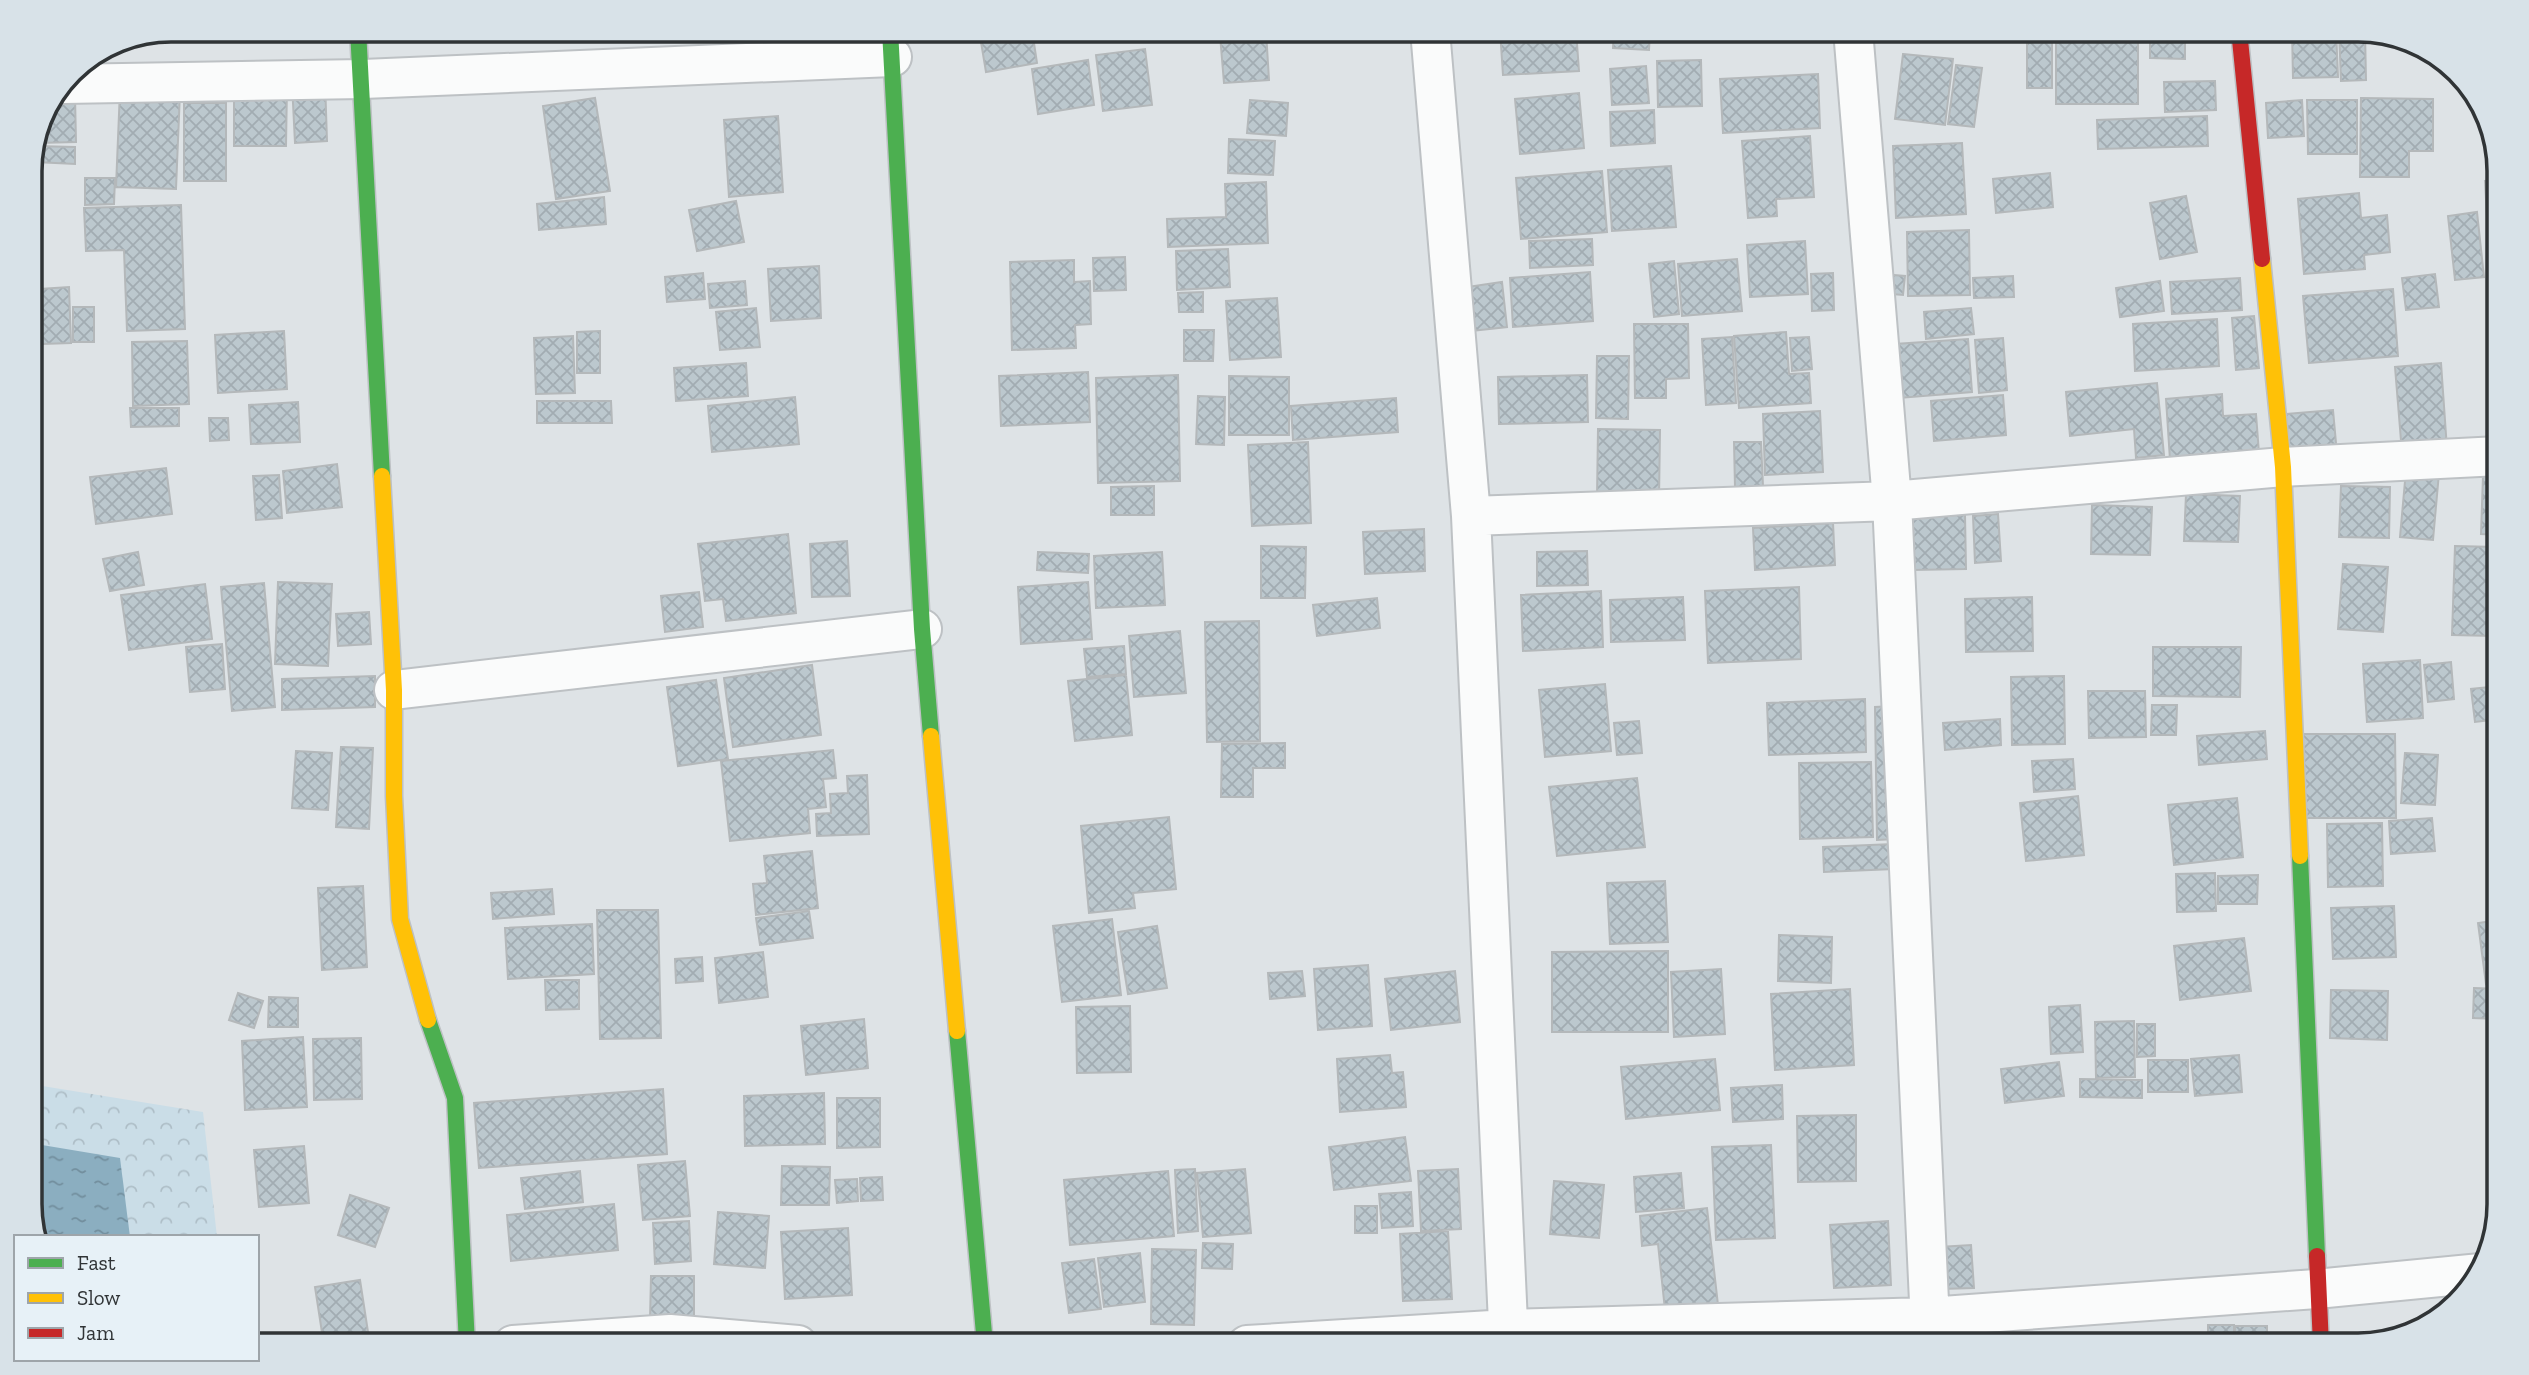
<svg xmlns="http://www.w3.org/2000/svg" width="2529" height="1375" viewBox="0 0 2529 1375" font-family="'Zilla Slab',serif">
<style>
.forest{fill:url(#forest-crowns)}
.water{fill:url(#water-ripples)}
.building{fill:url(#building-cross-hatch);stroke:#b4b8ba;stroke-width:2}
.lines{fill:none;stroke-linecap:round;stroke-linejoin:round}
.street-casing{stroke:#bdc1c4;stroke-width:42}
.fast-casing{stroke:#bdc1c4;stroke-width:19}
.slow-casing{stroke:#bdc1c4;stroke-width:19}
.jam-casing{stroke:#bdc1c4;stroke-width:19}
.street{stroke:#fafbfb;stroke-width:38}
.fast{stroke:#4caf50;stroke-width:16}
.slow{stroke:#ffc107;stroke-width:16}
.jam{stroke:#c62828;stroke-width:16}
.rim{fill:none;stroke:#303436;stroke-width:3.5}
</style>
<defs>
<pattern id="forest-crowns" width="20" height="18" patternUnits="userSpaceOnUse" patternTransform="scale(1.75)"><rect width="20" height="18" fill="#cadde7"/><path d="M2 6a3 3 0 1 1 6 0M12 15a3 3 0 1 1 6 0" fill="none" stroke="#aebec7"/></pattern>
<pattern id="water-ripples" width="26" height="14" patternUnits="userSpaceOnUse" patternTransform="scale(1.75)"><rect width="26" height="14" fill="#8baec0"/><path d="M2 4q2-2 4 0t4 0M15 11q2-2 4 0t4 0" fill="none" stroke="#728e9d"/></pattern>
<pattern id="building-cross-hatch" width="8" height="8" patternUnits="userSpaceOnUse" patternTransform="scale(1.75)"><rect width="8" height="8" fill="#bcc8ce"/><path d="M0 0l8 8M0 8l8-8" fill="none" stroke="#a2acb2"/></pattern>
</defs>
<rect width="100%" height="100%" fill="#dee3e6"/>
<path class="forest" d="M30 1084 203 1112 217 1237H38L30 1213Z"/>
<path class="water" d="M30 1143 120 1158 130 1237H38L30 1213Z"/>
<path class="building" d="M251 30H322V34H251Z
M400 30H450L451 36 401 41Z
M979 30H1032L1037 63 986 72Z
M1500 30H1576L1579 71 1503 75Z
M1614 30H1650L1649 50 1613 48Z
M1671 30H1755V31L1671 34Z
M2150 30H2185V59L2150 58Z
M2292 30H2336L2338 77 2293 78Z
M2339 30 2365 32 2366 80 2341 81Z
M1266 31 1269 80 1224 83 1220 35Z
M2368 32 2405 42 2368 43Z
M2138 36V104H2056V38Z
M2027 40H2052V88H2027Z
M1145 49 1152 105 1103 111 1096 55Z
M1903 54 1953 59 1945 125 1895 119Z
M1088 60 1094 105 1038 114 1032 69Z
M1701 60 1702 106 1658 107 1657 61Z
M1956 65 1982 68 1974 127 1948 124Z
M1646 66 1649 103 1612 105 1610 69Z
M1818 74 1820 128 1723 133 1720 79Z
M325 81 327 141 295 143 292 83Z
M2215 81 2216 110 2165 112 2164 82Z
M234 86H287L286 146H234Z
M120 90 180 92 176 189 116 187Z
M1579 93 1584 148 1520 154 1515 99Z
M75 96 76 142 38 143 41 117 54 97Z
M595 98 610 191 556 199 543 106Z
M2361 98 2433 99V151H2409V177H2360Z
M1250 100 1288 103 1286 136 1247 133Z
M2302 100 2304 136 2268 138 2266 103Z
M2307 100H2357V154H2308Z
M184 103H226V181H184Z
M1654 110 1655 143 1611 146 1610 112Z
M778 116 783 192 729 197 724 120Z
M2207 116 2208 146 2098 149 2097 120Z
M1810 136 1814 197 1776 199 1777 216 1748 218 1742 141Z
M1229 139 1275 141 1273 175 1228 173Z
M1962 143 1966 214 1896 218 1893 146Z
M35 146 75 147V164L35 162Z
M1671 166 1676 227 1612 231 1608 170Z
M1602 171 1607 232 1521 239 1516 178Z
M2050 173 2053 207 1996 213 1993 179Z
M85 178H115L114 204 85 205Z
M2499 180V273H2490L2485 181Z
M1266 182 1268 243 1168 247 1167 219 1226 217 1225 184Z
M2359 193 2361 218 2387 215 2390 252 2364 255 2365 269 2304 274 2298 199Z
M2186 196 2197 252 2160 259 2150 203Z
M604 197 606 224 539 230 537 204Z
M736 201 744 242 697 251 689 210Z
M181 205 185 329 127 331 124 250 86 251 84 208Z
M2477 212 2484 277 2455 280 2448 216Z
M1969 230 1970 295 1908 296 1907 232Z
M1592 239 1593 265 1530 268 1529 241Z
M1805 241 1808 294 1750 297 1747 245Z
M1228 249 1230 287 1177 290 1176 251Z
M1125 257 1126 290 1094 291 1093 258Z
M1737 259 1742 311 1682 316 1678 264Z
M1074 260V282L1090 281 1091 324 1075 325 1076 348 1012 350 1010 262Z
M1674 261 1679 314 1654 317 1649 264Z
M819 266 821 318 771 321 768 269Z
M1590 272 1593 321 1513 327 1510 278Z
M703 273 705 299 667 302 665 277Z
M1833 273 1834 310 1812 311 1811 274Z
M1881 274 1905 276 1903 295 1880 293Z
M2435 274 2439 307 2406 310 2402 278Z
M2013 276 2014 297 1974 298 1973 278Z
M2240 278 2242 310 2172 314 2170 282Z
M745 281 747 305 710 308 708 284Z
M2160 281 2164 311 2120 317 2116 288Z
M1502 282 1507 327 1472 331 1467 287Z
M69 287 71 343 42 344 40 289Z
M2393 289 2398 356 2309 363 2303 296Z
M1203 292V312H1179L1178 293Z
M1277 298 1281 357 1230 360 1226 301Z
M73 307H94V342H73Z
M756 308 760 347 720 350 716 312Z
M1971 308 1974 334 1926 339 1924 312Z
M2254 316 2259 368 2236 370 2232 318Z
M2217 319 2219 366 2135 371 2133 324Z
M1634 324H1688L1689 378 1666 379V398H1635Z
M1184 330H1214L1213 361H1184Z
M284 331 287 389 218 393 215 335Z
M600 331V373H577V332Z
M1786 332 1789 374 1809 373 1811 403 1739 408 1734 336Z
M573 336 575 393 536 394 534 338Z
M1732 337 1736 403 1706 405 1702 339Z
M1809 337 1812 369 1792 371 1790 338Z
M2003 338 2007 390 1979 393 1975 340Z
M1968 339 1972 392 1899 398 1895 344Z
M187 341 189 404 133 406 132 342Z
M1597 356H1629L1628 419 1596 418Z
M746 363 748 396 676 401 674 368Z
M2441 363 2447 449 2402 453 2395 367Z
M1088 372 1090 422 1001 426 999 376Z
M1178 375 1180 481 1098 483 1096 378Z
M1587 375 1588 422 1499 424 1498 377Z
M1229 376 1289 377V435H1229Z
M2157 383 2164 455 2136 458 2134 429 2070 436 2066 392Z
M2222 394 2223 416 2256 414 2259 453 2170 460 2166 399Z
M2003 395 2006 435 1934 441 1931 401Z
M1198 396 1225 397 1224 445 1196 444Z
M795 397 799 444 712 452 708 406Z
M1396 398 1398 432 1293 440 1291 406Z
M537 401H611L612 423H537Z
M298 402 300 442 251 444 249 405Z
M130 408H179V426L131 427Z
M2333 410 2337 454 2288 458 2285 414Z
M1820 411 1823 472 1765 475 1763 414Z
M209 418H228L229 440 210 441Z
M1598 429 1660 430 1659 499 1597 498Z
M1308 442 1311 523 1252 526 1248 445Z
M1734 442H1761L1763 486 1735 487Z
M337 464 342 507 287 513 283 471Z
M166 468 172 514 96 524 90 477Z
M2406 470 2439 473 2433 540 2400 537Z
M279 475 282 518 256 520 253 476Z
M2483 476H2499V535L2481 534Z
M1154 486V515H1111V487Z
M2341 486 2390 487 2389 538 2339 537Z
M2186 494 2240 496 2238 542 2184 541Z
M2092 505 2152 507 2150 555 2091 554Z
M1998 514 2001 561 1975 563 1973 516Z
M1965 515 1966 569 1912 570V516Z
M1833 523 1835 565 1755 570 1753 528Z
M1424 529 1425 571 1365 574 1363 532Z
M788 534 796 613 726 621 723 599 705 601 698 544Z
M847 541 850 596 812 597 810 544Z
M1261 546 1306 547 1305 598H1261Z
M2455 546 2496 547 2494 636 2452 635Z
M1587 551 1588 585 1537 586V552Z
M138 552 144 585 110 591 103 559Z
M1038 552 1089 554 1088 573 1037 570Z
M1162 552 1165 605 1096 608 1094 556Z
M2343 564 2388 567 2383 632 2338 629Z
M278 582 332 584 328 666 275 664Z
M1088 582 1092 639 1021 644 1018 587Z
M264 583 275 707 232 711 221 587Z
M205 584 212 639 129 650 121 595Z
M1799 587 1801 659 1708 663 1705 591Z
M1601 591 1603 647 1523 651 1521 595Z
M699 592 703 627 665 632 661 596Z
M1683 597 1685 640 1611 642 1610 600Z
M2032 597 2033 651 1966 652 1965 599Z
M1377 598 1380 628 1317 636 1313 605Z
M369 612 371 644 338 646 336 614Z
M1259 621 1260 741 1207 742 1205 622Z
M1180 631 1186 693 1134 697 1129 636Z
M222 644 225 689 190 692 186 647Z
M1124 646 1126 674 1087 677 1084 649Z
M2153 647H2241L2240 697 2153 696Z
M2420 660 2423 718 2367 722 2363 664Z
M2451 662 2454 699 2428 702 2424 665Z
M812 665 821 735 733 747 724 678Z
M1126 675 1132 735 1075 741 1068 681Z
M375 676V707L282 710V679Z
M2064 676 2065 744 2012 745 2011 677Z
M716 680 728 759 678 766 667 687Z
M1605 684 1611 751 1545 757 1539 690Z
M2499 686V719L2475 722 2471 689Z
M2088 691H2145L2146 737 2089 738Z
M1865 699 1866 752 1769 755 1767 703Z
M2152 705H2177L2176 735H2151Z
M1894 706 1896 839 1877 840 1875 707Z
M2000 719 2001 745 1945 750 1943 723Z
M1639 721 1642 753 1617 755 1614 723Z
M2265 731 2267 759 2199 765 2197 736Z
M2300 734H2395L2396 818H2301Z
M1285 743V768H1253V797H1221L1222 744Z
M341 747 373 748 369 829 336 827Z
M833 750 836 778 823 779 826 807 808 809 810 833 730 841 721 761Z
M296 751 332 753 328 810 292 808Z
M2405 753 2438 755 2435 805 2401 803Z
M2073 759 2075 789 2034 792 2032 761Z
M1871 762 1873 837 1800 839 1799 763Z
M867 775 869 834 817 836 816 814 831 813 830 794 848 793 847 776Z
M1637 778 1645 847 1557 856 1549 787Z
M2078 796 2084 855 2026 861 2020 803Z
M2237 798 2243 857 2174 865 2168 805Z
M1169 817 1176 889 1133 893 1135 908 1089 913 1081 826Z
M2432 818 2435 851 2391 854 2389 821Z
M2382 823 2383 886 2328 887 2327 824Z
M1893 844 1894 869 1824 872 1823 847Z
M812 851 818 908 756 915 753 884 767 883 764 856Z
M2215 873 2216 911 2177 912 2176 874Z
M2258 875 2257 904H2218V876Z
M1665 881 1668 942 1610 944 1607 883Z
M363 886 367 967 322 970 318 888Z
M552 889 554 914 493 919 491 893Z
M2394 906 2396 957 2333 959 2331 908Z
M597 910H658L661 1038 600 1039Z
M809 911 813 938 760 945 756 918Z
M1112 919 1121 995 1062 1002 1053 926Z
M2499 920V982L2486 984 2478 923Z
M592 924 594 974 508 979 505 928Z
M1157 926 1167 988 1128 994 1118 932Z
M1779 935 1832 937 1831 983 1778 981Z
M2244 938 2251 991 2180 1000 2174 946Z
M1668 951V1032H1552V952Z
M763 952 768 997 719 1003 715 958Z
M702 957 703 981 676 983 675 959Z
M1368 965 1372 1026 1318 1030 1314 969Z
M1721 969 1725 1034 1674 1037 1671 972Z
M1302 971 1305 996 1270 999 1268 973Z
M1455 971 1460 1022 1391 1030 1385 979Z
M545 980H579V1009L546 1010Z
M2474 988 2499 989V1019L2473 1018Z
M1850 989 1854 1065 1775 1070 1771 994Z
M2331 990 2388 991 2387 1040 2330 1038Z
M238 993 263 1001 254 1028 229 1020Z
M269 997 298 998V1027H268Z
M2080 1005 2083 1052 2051 1054 2049 1007Z
M1130 1006 1131 1072 1077 1073 1076 1007Z
M864 1019 868 1068 806 1075 801 1026Z
M2134 1021 2135 1077 2096 1078 2095 1022Z
M2137 1024H2155V1056L2137 1057Z
M303 1037 307 1107 245 1110 242 1041Z
M361 1038 362 1099 314 1100 313 1039Z
M1390 1055 1392 1073 1403 1072 1406 1107 1340 1112 1337 1059Z
M2239 1055 2242 1092 2195 1096 2191 1059Z
M1715 1059 1720 1110 1626 1119 1621 1067Z
M2148 1060H2188V1092H2148Z
M2059 1062 2064 1096 2005 1103 2001 1069Z
M2080 1079 2142 1080V1098L2080 1097Z
M1782 1085 1783 1119 1733 1122 1731 1088Z
M663 1089 667 1154 479 1168 474 1103Z
M824 1093 825 1144 745 1146 744 1096Z
M837 1098H880V1147L837 1148Z
M1856 1115V1181L1798 1182 1797 1116Z
M1405 1137 1411 1181 1334 1190 1329 1147Z
M1771 1145 1775 1238 1716 1240 1712 1147Z
M304 1146 309 1203 259 1207 254 1150Z
M685 1161 690 1216 643 1220 638 1165Z
M782 1166 830 1167 829 1205H781Z
M1195 1169 1198 1231 1178 1233 1175 1170Z
M1245 1169 1251 1233 1203 1237 1197 1173Z
M1458 1169 1461 1229 1421 1231 1418 1171Z
M580 1171 583 1202 525 1209 521 1178Z
M1168 1171 1174 1236 1070 1245 1064 1180Z
M1681 1173 1684 1208 1636 1212 1634 1177Z
M882 1177 883 1200 861 1201 860 1178Z
M857 1179 858 1201 837 1203 835 1180Z
M1554 1181 1604 1185 1599 1238 1550 1234Z
M1411 1192 1413 1226 1382 1228 1379 1194Z
M350 1195 389 1208 375 1247 338 1235Z
M614 1204 618 1250 511 1261 507 1215Z
M1355 1206H1377V1233H1355Z
M1707 1208 1718 1305 1665 1310 1658 1244 1642 1246 1640 1216Z
M718 1212 769 1216 765 1268 714 1264Z
M689 1221 691 1261 655 1264 653 1223Z
M1888 1221 1891 1285 1834 1288 1830 1225Z
M848 1228 852 1295 785 1299 781 1232Z
M1448 1231 1452 1299 1403 1301 1400 1234Z
M1203 1243 1233 1244 1232 1269 1202 1268Z
M1971 1245 1974 1288 1941 1289 1939 1247Z
M1152 1249 1196 1250 1194 1325 1151 1324Z
M1140 1253 1145 1302 1104 1307 1098 1258Z
M1094 1259 1101 1309 1069 1313 1062 1263Z
M651 1276H694V1320H650Z
M360 1280 368 1332 323 1339 315 1287Z
M2208 1325H2234V1345H2208Z
M2235 1326H2267V1345H2235Z
M293 1334 294 1345H273L272 1336Z
M2119 1335V1345H2060L2059 1337Z"/>
<g class="lines">
<g class="street-casing">
<path id="street" d="M1430 30 1471 516 1509 1345
M1853 30 1892 501 1931 1345
M63 84 363 79 892 57
M1471 516 1892 501 2283 467 2499 456
M394 690 922 629
M513 1345 670 1334 798 1345
M1247 1345 1508 1329 1929 1317 2316 1289 2481 1273"/>
</g>
<g class="fast-casing">
<path id="fast" d="M358 30 382 476
M890 30 922 629 931 736
M2300 856 2317 1256
M428 1020 455 1098 467 1345
M957 1031 985 1345"/>
</g>
<g class="slow-casing">
<path id="slow" d="M2262 259 2283 467 2300 856
M382 476 394 690V796L400 919 428 1020
M931 736 957 1031"/>
</g>
<g class="jam-casing">
<path id="jam" d="M2239 30 2262 259
M2317 1256 2321 1345"/>
</g>
<use href="#street" class="street"/>
<use href="#fast" class="fast"/>
<use href="#slow" class="slow"/>
<use href="#jam" class="jam"/>
</g>
<path d="M0 0H2529V1375H0ZM171 42H2358A129 129 0 0 1 2487 171V1204A129 129 0 0 1 2358 1333H171A129 129 0 0 1 42 1204V171A129 129 0 0 1 171 42Z" fill="#d8e2e8" fill-rule="evenodd"/>
<path class="rim" d="M171 42H2358A129 129 0 0 1 2487 171V1204A129 129 0 0 1 2358 1333H171A129 129 0 0 1 42 1204V171A129 129 0 0 1 171 42Z"/>
<rect x="14" y="1235" width="245" height="126" fill="#e7f1f7" stroke="#9ea5aa" stroke-width="2"/>
<rect x="28" y="1258" width="35" height="10" fill="#4caf50" stroke="#9ea5aa" stroke-width="2"/>
<text x="77" y="1270" font-size="21" fill="#303436">Fast</text>
<rect x="28" y="1293" width="35" height="10" fill="#ffc107" stroke="#9ea5aa" stroke-width="2"/>
<text x="77" y="1305" font-size="21" fill="#303436">Slow</text>
<rect x="28" y="1328" width="35" height="10" fill="#c62828" stroke="#9ea5aa" stroke-width="2"/>
<text x="77" y="1340" font-size="21" fill="#303436">Jam</text>
</svg>
